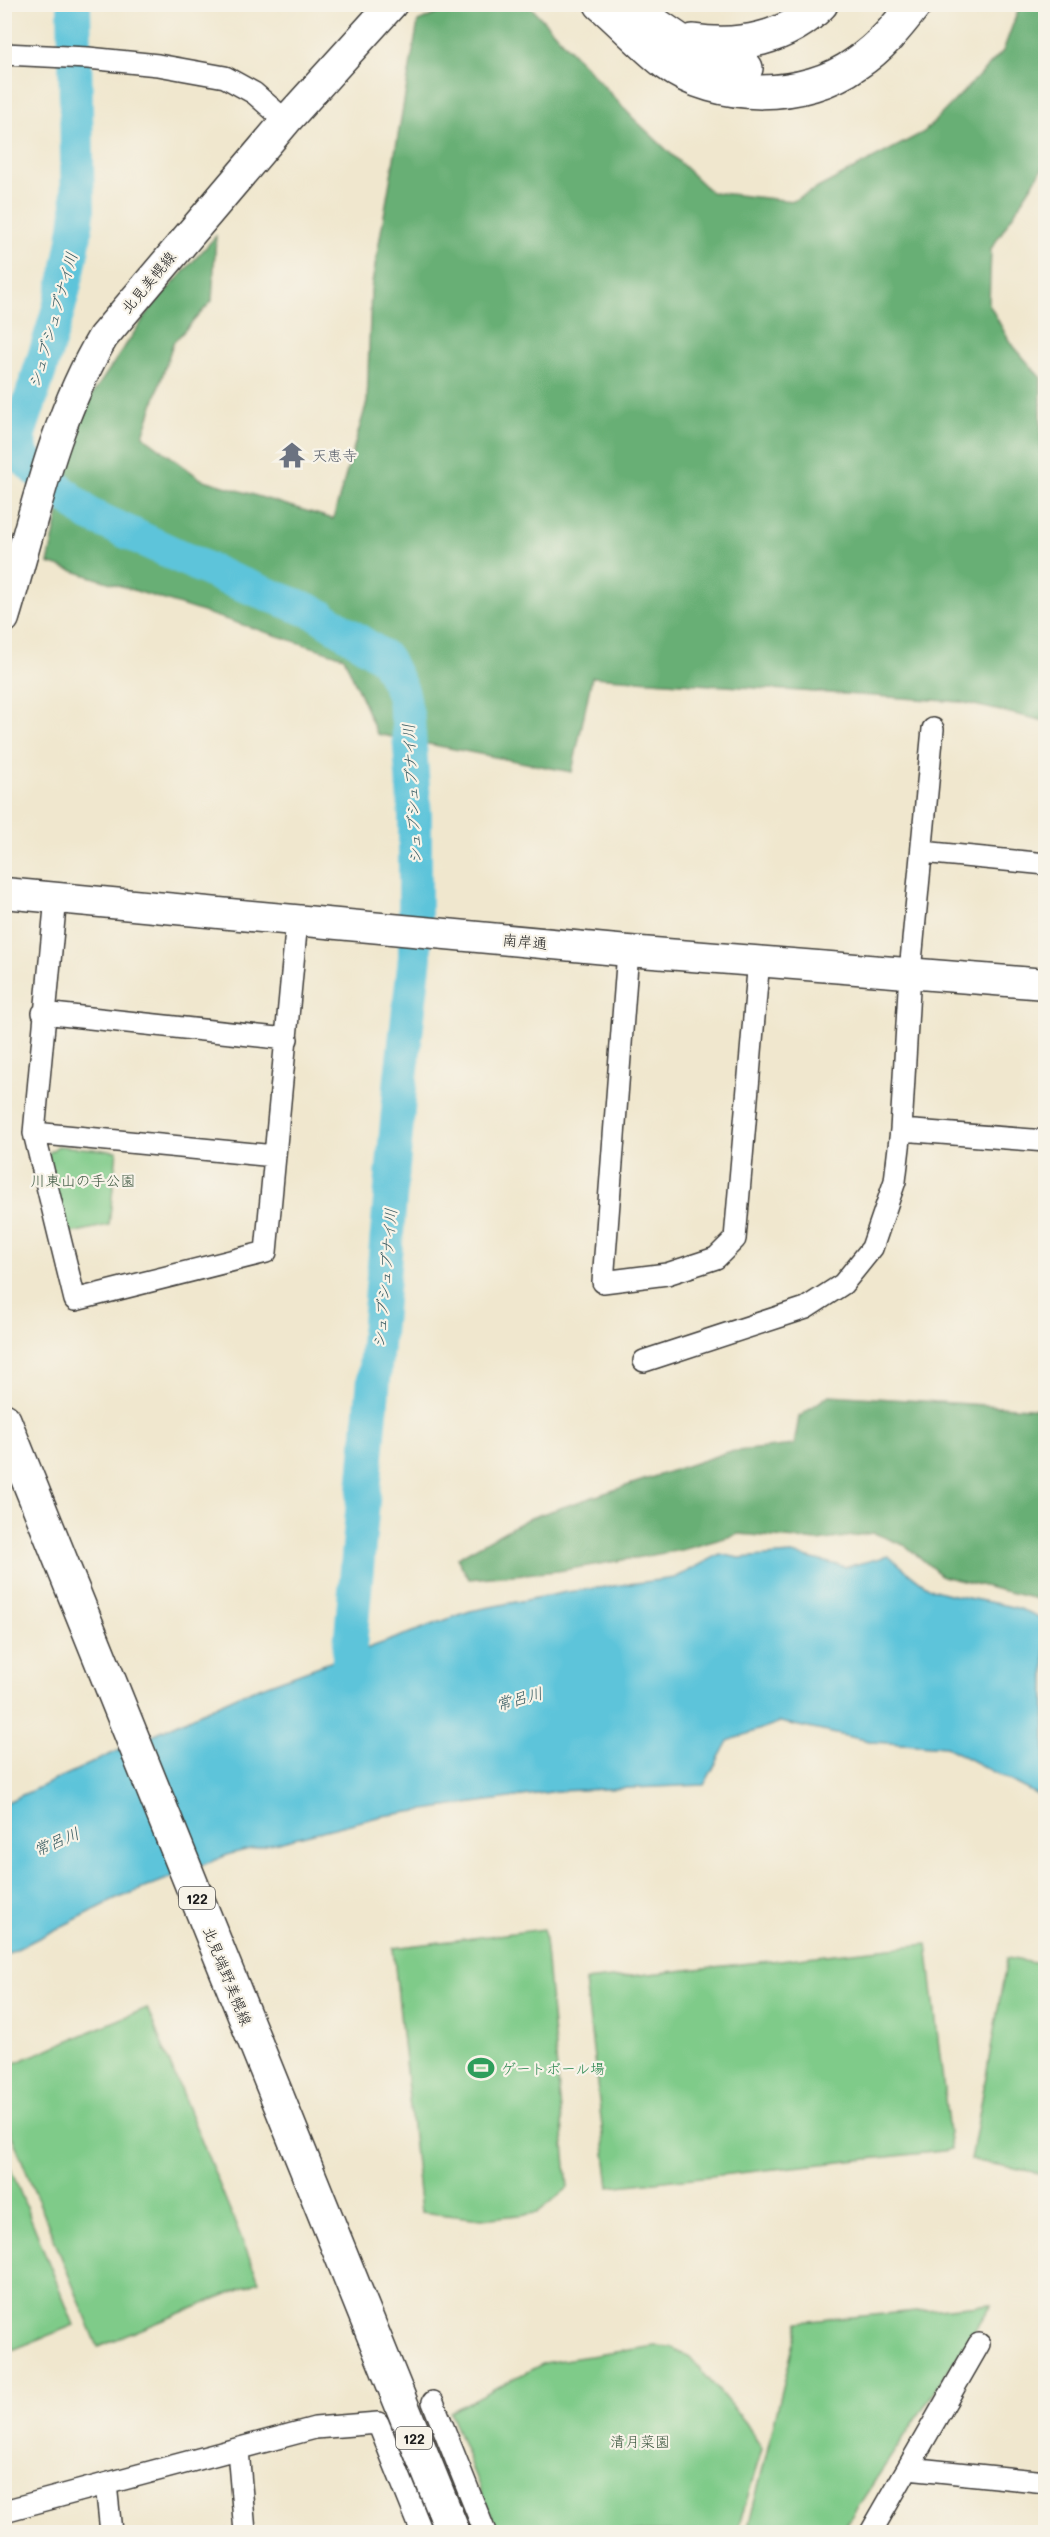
<svg xmlns="http://www.w3.org/2000/svg" width="1050" height="2537" viewBox="0 0 1050 2537" font-family="Mali,'Klee One',sans-serif">
<style>
.green{fill:#7fcb89;stroke:#4e7452;stroke-width:1.5}
.forest{fill:#67af75;stroke:#426648;stroke-width:1.5}
.water{fill:#5dc4da;stroke:#3c707b;stroke-width:1.5}
.lines{fill:none;stroke-linecap:round;stroke-linejoin:round}
.river{stroke:#5dc4da;stroke-width:34}
.minor-casing{stroke:#3c3a37;stroke-width:24}
.secondary-casing{stroke:#3c3a37;stroke-width:33}
.primary-casing{stroke:#3c3a37;stroke-width:36}
.motorway-casing{stroke:#3c3a37;stroke-width:36}
.minor{stroke:#fff;stroke-width:21}
.secondary{stroke:#fff;stroke-width:30}
.primary{stroke:#fff;stroke-width:33}
.motorway{stroke:#fff;stroke-width:33}
.labels{text-anchor:middle;dominant-baseline:central;stroke-width:4.5;stroke-linejoin:round;paint-order:stroke}
.shield{fill:#f7f3e8;stroke:#5e5c59;stroke-width:1.5}
.shield-label{font-size:14px;font-weight:bold;fill:#1c1c1c}
.street-label{font-size:15px;fill:#1c1c1c;stroke:#f7f3e8}
.worship-label{font-size:15px;fill:#5b616d;stroke:#f7f3e8;text-anchor:start}
.park-label{font-size:15px;fill:#3f5942;stroke:#f7f3e8}
.leisure-label{font-size:15px;fill:#27864d;stroke:#f7f3e8;text-anchor:start}
.water-label{font-size:16px;font-style:italic;fill:#33575e;stroke:#f7f3e8}
</style>
<rect width="100%" height="100%" fill="#f7f3e8"/>
<filter id="ink" filterUnits="userSpaceOnUse"><feTurbulence type="fractalNoise" baseFrequency=".0167" numOctaves="2"/><feDisplacementMap in="SourceGraphic" scale="12" xChannelSelector="R" yChannelSelector="G"/><feConvolveMatrix kernelMatrix="1 2 1 2 8 2 1 2 1" color-interpolation-filters="sRGB"/></filter>
<filter id="wash" filterUnits="userSpaceOnUse"><feTurbulence type="fractalNoise" baseFrequency=".008" numOctaves="4" result="noise"/><feDisplacementMap in="SourceGraphic" scale="24" xChannelSelector="R" yChannelSelector="G"/><feGaussianBlur stdDeviation="1.35" result="paint"/><feColorMatrix in="noise" values="0 0 0 0 0 0 0 0 0 0 0 0 0 0 0 0 0 1.4 0 .05"/><feComposite in="paint" operator="in"/></filter>
<g filter="url(#wash)">
<rect width="100%" height="100%" fill="#f0e7ce"/>
<path class="green" d="M58 1146 117 1151 109 1225 67 1234 45 1156Z
M544 1929 568 2188 537 2213 482 2219 421 2212 393 1948Z
M927 1944 951 2150 609 2187 585 1981Z
M1007 1958 1045 1965V2174L971 2160Z
M147 2008 259 2281 98 2347 5 2119V2067Z
M5 2155 74 2325 5 2353H4Z
M992 2304 841 2532H747L799 2322Z
M655 2346 672 2347 690 2357 746 2423 762 2449 737 2532H497L450 2412 544 2363Z"/>
<path class="forest" d="M457 5H529L632 117 711 192 793 201 924 132 1003 51 1020 5H1045V165L991 249 989 304 1010 342 1041 378V480L1046 483 1045 721 961 702 592 677 572 772 377 734 344 657 48 563 81 411 151 308 216 236 212 301 173 343 143 436 201 479 333 519 367 402 371 289 418 22Z
M829 1395 1045 1409V1601L942 1576 906 1546 874 1533 818 1541 739 1534 682 1550 558 1571 469 1579 457 1558 527 1519 728 1452 794 1445 799 1417Z"/>
<path class="water" d="M720 1554 739 1558 792 1554 846 1567 888 1556C903 1566 921 1586 938 1591 972 1602 1015 1601 1045 1621V1799L946 1747 874 1742 780 1722 728 1741 704 1785 558 1791 382 1816 230 1854 114 1900 5 1955V1803L237 1696 470 1611 567 1592 675 1578Z"/>
<g class="lines">
<path class="river" d="M74 4 78 211C70 288 42 363 18 437L23 458 88 514 226 578 316 613 386 659 402 691 408 720 415 816V957L401 1077 345 1702"/>
</g>
</g>
<g filter="url(#ink)">
<g class="lines">
<g class="minor-casing">
<path id="minor" d="M4 54 88 58 158 65 225 77 254 93 286 121
M922 852 1046 864
M56 897 34 1133 75 1300 266 1252 297 920
M628 951 603 1282 667 1274 716 1258 735 1239 759 959
M43 1013 287 1039
M901 1130 1046 1141
M34 1133 275 1156
M644 1361 806 1308 843 1284 872 1248 895 1181 901 1130 910 972 933 729
M433 2402 485 2532
M238 2450 245 2532
M908 2468 1046 2482
M106 2484 111 2532
M4 2511 315 2428 378 2423 422 2532
M871 2532 979 2344"/>
</g>
<g class="secondary-casing">
<path id="secondary" d="M4 618C33 523 52 423 103 337L286 121 392 4
M4 893 628 951 1046 984"/>
</g>
<g class="primary-casing">
<path id="primary" d="M4 1420 453 2532"/>
</g>
<g class="motorway-casing">
<path id="motorway" d="M601 4C623 23 643 45 666 63 718 102 805 101 857 63 881 47 897 27 915 4
M639 13 705 58 746 68
M693 41C738 48 788 39 821 4"/>
</g>
<use href="#minor" class="minor"/>
<use href="#secondary" class="secondary"/>
<use href="#primary" class="primary"/>
<use href="#motorway" class="motorway"/>
</g>
</g>
<defs>
<g id="temple-bare" transform="scale(2.07)"><path d="M0-6L5-2H3V0L6.5 2.5H4V6H1.5V3h-3V6H-4V2.5H-6.5L-3 0V-2H-5Z" fill="#6b7280" stroke="#f7f3e8" stroke-width="2.5" paint-order="stroke"/></g>
<g id="stadium-bare" transform="scale(2.07)"><path d="M0-5a6.5 5 0 1 0 0 10a6.5 5 0 1 0 0-10ZM-3.5-1.8h7v3.6h-7Z" fill="#2e9e5b" stroke="#f7f3e8" stroke-width="2.5" paint-order="stroke"/></g>
</defs>
<g fill-rule="evenodd">
<use href="#temple-bare" x="292" y="455"/>
<use href="#stadium-bare" x="481" y="2068"/>
</g>
<g class="labels">
<g class="shield">
<rect x="179" y="1887" width="36" height="22" rx="4.5"/>
<rect x="396" y="2427" width="36" height="22" rx="4.5"/>
</g>
<g class="shield-label">
<text x="197" y="1898">122</text>
<text x="414" y="2438">122</text>
</g>
<g class="street-label">
<text transform="translate(148 282) rotate(-50)">北見美幌線</text>
<text transform="translate(525 941) rotate(5)">南岸通</text>
<text transform="translate(228 1976) rotate(68)">北見端野美幌線</text>
</g>
<g class="worship-label">
<text x="312" y="455">天恵寺</text>
</g>
<g class="park-label">
<text x="83" y="1180">川東山の手公園</text>
<text x="640" y="2441">清月菜園</text>
</g>
<g class="leisure-label">
<text x="501" y="2068">ゲートボール場</text>
</g>
<g class="water-label">
<text transform="translate(52 320) rotate(-74)">シュブシュブナイ川</text>
<text transform="translate(411 794) rotate(-93)">シュブシュブナイ川</text>
<text transform="translate(384 1278) rotate(-85)">シュブシュブナイ川</text>
<text transform="translate(519 1698) rotate(-15)">常呂川</text>
<text transform="translate(56 1841) rotate(-23)">常呂川</text>
</g>
</g>
<rect width="1050" height="2537" fill="none" stroke="#f7f3e8" stroke-width="24"/>
</svg>
